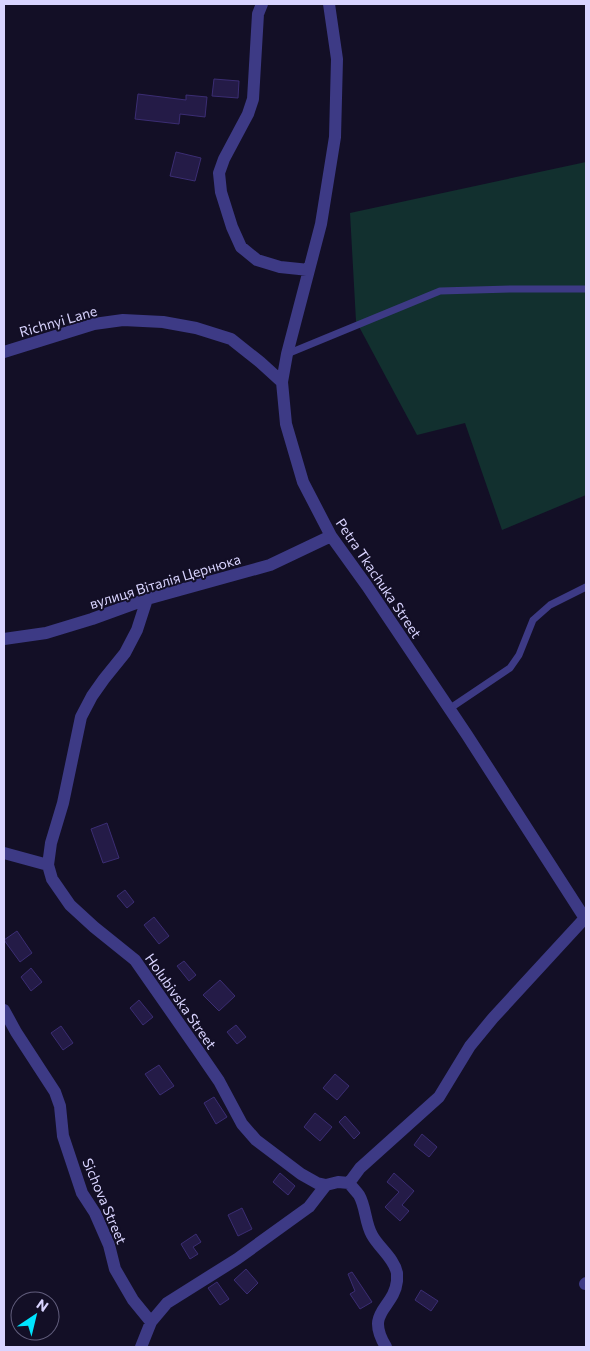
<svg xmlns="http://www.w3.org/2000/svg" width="590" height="1351" viewBox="0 0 590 1351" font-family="Commissioner,sans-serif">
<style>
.green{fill:#12302f}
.building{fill:#241b47;stroke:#3b2d73}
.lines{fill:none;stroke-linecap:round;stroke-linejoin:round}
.lane{stroke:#3d3a85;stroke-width:7}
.street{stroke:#3d3a85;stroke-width:12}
.labels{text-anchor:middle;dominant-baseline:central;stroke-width:4;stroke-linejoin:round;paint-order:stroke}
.street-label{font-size:14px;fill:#d9d4ff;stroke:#130f26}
</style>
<rect width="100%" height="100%" fill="#130f26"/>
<path class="green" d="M586 162V495L502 530 465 423 417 435 356 321 350 213Z"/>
<path class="building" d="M214 79 239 81 238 98 212 96Z
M138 94 186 100V95L207 97 205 117 180 114 179 124 135 119Z
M176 152 201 158 195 181 170 176Z
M107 823 119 858 103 863 91 829Z
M125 890 134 902 127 908 117 896Z
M154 917 169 936 159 944 144 925Z
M17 931 32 953 20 962 4 940Z
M184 961 196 975 189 981 177 966Z
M31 968 42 982 31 991 21 977Z
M220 980 235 996 219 1011 203 995Z
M139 1000 153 1017 143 1025 130 1008Z
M236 1025 246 1037 237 1044 227 1032Z
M61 1026 73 1043 63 1050 51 1033Z
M159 1065 174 1086 160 1095 145 1074Z
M335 1074 349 1086 337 1100 323 1088Z
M214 1097 227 1117 216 1124 204 1103Z
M315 1113 332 1127 320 1141 304 1127Z
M345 1116 360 1133 354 1139 339 1122Z
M422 1134 437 1147 429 1157 414 1145Z
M280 1173 295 1186 288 1195 273 1182Z
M394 1173 414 1191 402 1205 409 1211 400 1221 385 1207 399 1192 387 1182Z
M242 1208 252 1229 238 1236 228 1215Z
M196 1234 201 1242 193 1247 198 1254 190 1259 181 1244Z
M246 1269 258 1283 247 1294 234 1280Z
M352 1272 372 1302 360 1309 350 1294 355 1291 348 1274Z
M217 1282 229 1299 220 1305 208 1288Z
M421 1290 438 1301 431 1311 415 1300Z"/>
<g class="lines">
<path class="lane" d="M287 354 440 291 512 289H586
M449 709 510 668 519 655 533 620 550 605 586 587"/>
<path class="street" d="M262 4 258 14 253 99 248 114 224 159 219 173 221 192 232 227 241 247 257 260 280 267 309 270
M329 4 337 59 335 137 321 224 287 354 282 382 286 424 303 482 331 536 367 586 467 735 586 920
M4 352 94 324 123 320 163 322 196 328 231 339 260 362 282 382
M147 599 137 630 125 653 104 679 92 696 81 717 63 803 51 843 48 865 52 879 70 905 94 927 135 960 197 1049 219 1081 242 1124 256 1140 301 1174 317 1183 326 1185 338 1182 349 1183C352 1187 356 1191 359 1195 366 1207 365 1223 372 1235 379 1248 394 1258 397 1273 397 1274 397 1280 397 1281 394 1309 364 1311 386 1347
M4 639 46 633 92 619 147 599 270 565 331 536
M4 853 48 865
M4 1010 16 1032 55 1092 60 1106 63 1136 82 1193 95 1213 109 1245 115 1269 133 1300 151 1322 141 1347
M349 1183 360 1168 439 1097 470 1046 493 1018 585 918
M585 1284 586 1283
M151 1322 167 1303 237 1259 309 1207 326 1185"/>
</g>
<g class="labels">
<g class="street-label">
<text transform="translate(58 321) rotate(-16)">Richnyi Lane</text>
<text transform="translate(379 578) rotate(56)">Petra Tkachuka Street</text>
<text transform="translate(165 581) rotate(-17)">вулиця Віталія Цернюка</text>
<text transform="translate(181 1001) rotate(55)">Holubivska Street</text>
<text transform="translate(105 1201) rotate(67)">Sichova Street</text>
</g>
</g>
<rect width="590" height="1351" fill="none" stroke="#d9d4ff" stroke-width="10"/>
<g transform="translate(35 1316) rotate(35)"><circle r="24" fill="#130f26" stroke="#625e7d"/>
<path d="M0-4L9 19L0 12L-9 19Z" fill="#00e5ff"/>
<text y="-8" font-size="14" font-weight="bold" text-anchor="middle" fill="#d9d4ff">N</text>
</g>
</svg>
